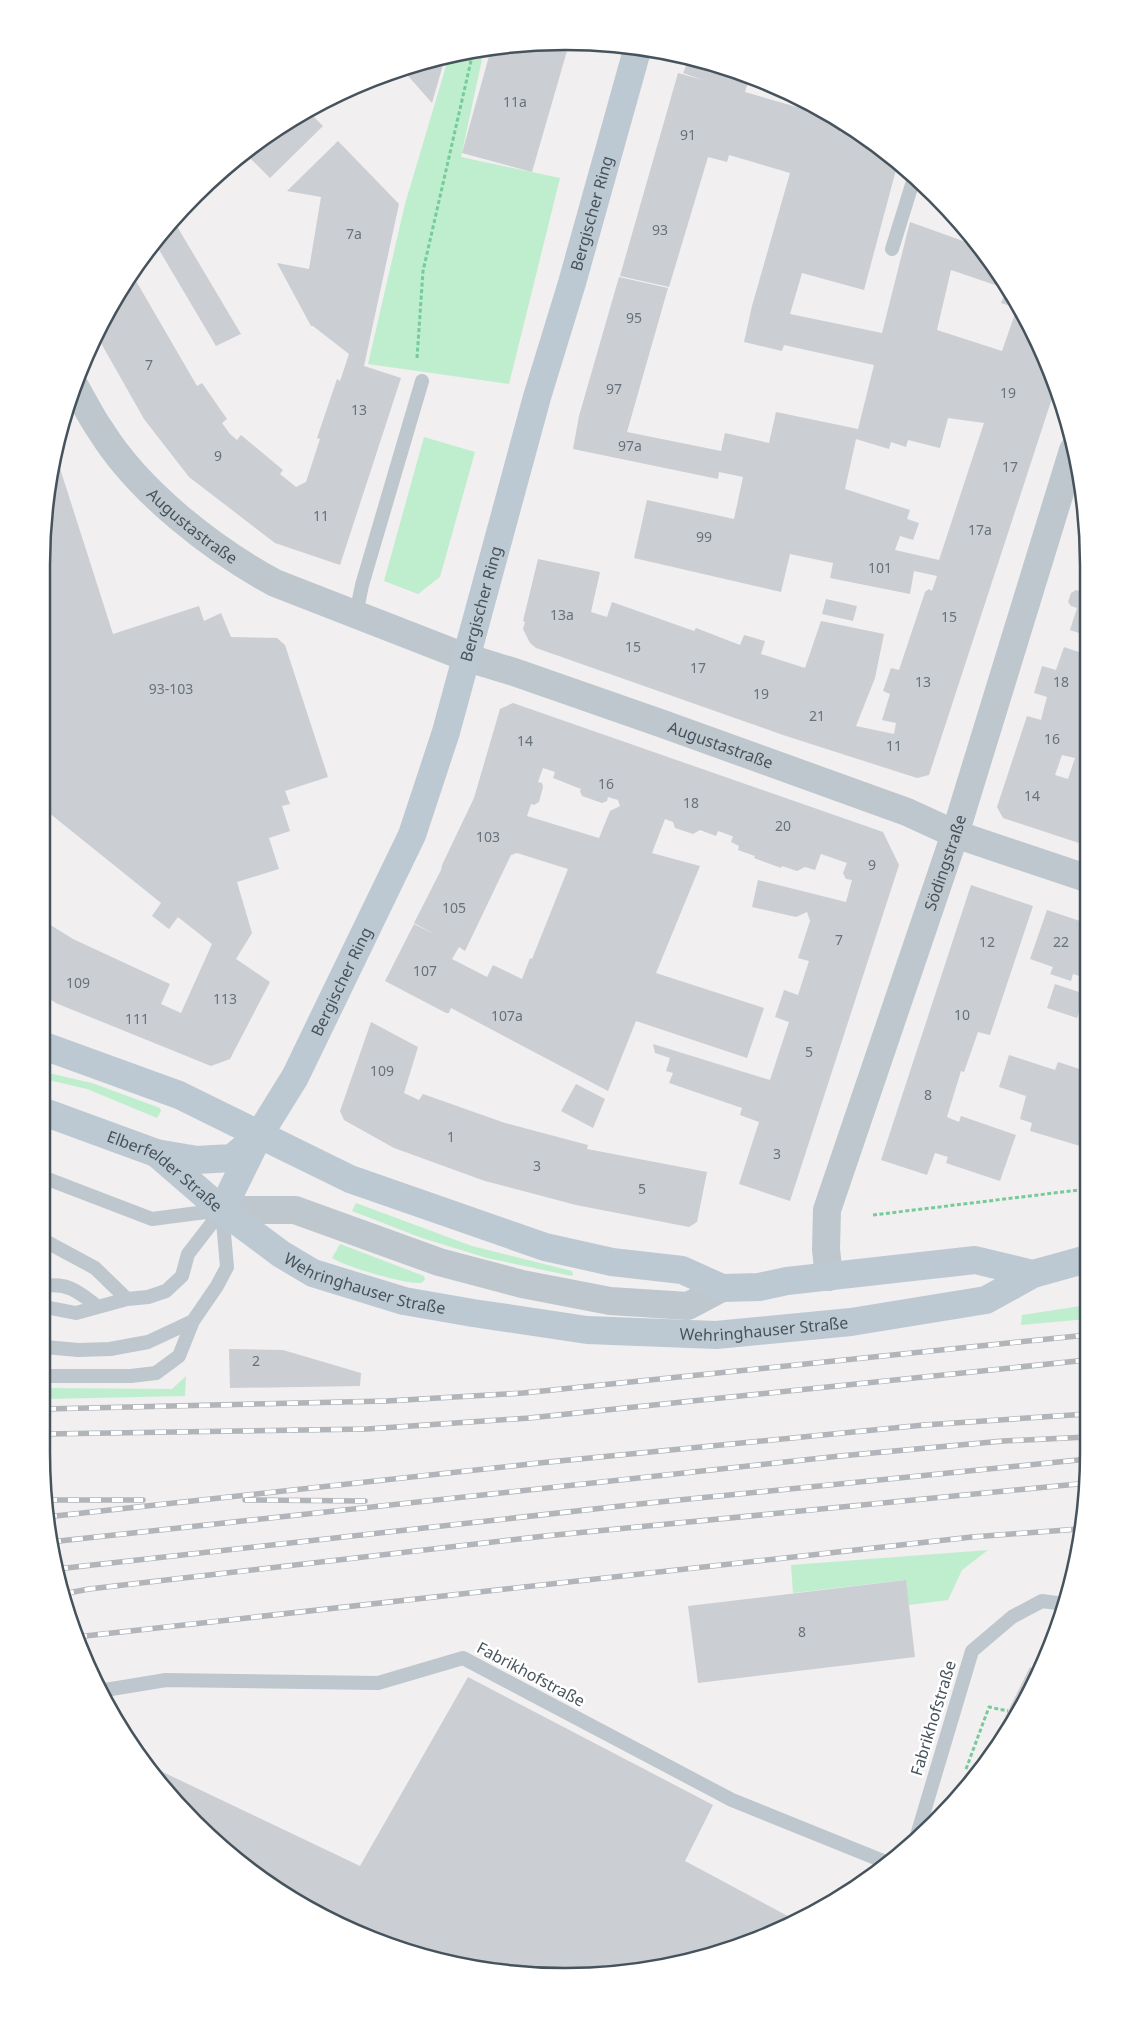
<svg xmlns="http://www.w3.org/2000/svg" width="1130" height="2018" viewBox="0 0 1130 2018" font-family="'Noto Sans',sans-serif">
<style>
.green{fill:#beeecd}
.building{fill:#cbced3;fill-rule:evenodd}
.lines{fill:none;stroke-linecap:round;stroke-linejoin:round}
.path{stroke:#76cb9b;stroke-width:3;stroke-dasharray:4 2.5;stroke-linecap:butt}
.lane{stroke:#bdc7cd;stroke-width:14}
.street{stroke:#bdc7cd;stroke-width:28}
.secondary{stroke:#bdc9d2;stroke-width:28}
.rail-casing{stroke:#b1b4b9;stroke-width:5.5}
.rail{stroke:#fff;stroke-width:4;stroke-dasharray:11;stroke-linecap:butt}
.labels{text-anchor:middle;dominant-baseline:central;stroke-width:5;stroke-linejoin:round;paint-order:stroke}
.number-label{font-size:14px;fill:#68727a}
.street-label{font-size:16px;fill:#47535c;stroke:#fff}
.rim{fill:none;stroke:#47535c;stroke-width:2.5}
</style>
<rect width="100%" height="100%" fill="#f1efef"/>
<path class="green" d="M484 50 461 157 560 178 509 384 368 364 405 204 449 56Z
M424 437 475 452 440 577 418 594 384 581Z
M44 1072 92 1083 160 1108 161 1111 157 1118 87 1089 44 1079Z
M356 1203 472 1246 572 1271 573 1274 572 1276 487 1258 422 1238 352 1211Z
M340 1244 424 1276 425 1280 421 1283C405 1284 346 1267 332 1258Z
M1087 1305V1319L1021 1325 1022 1315Z
M186 1376 185 1396 45 1399V1388L172 1389Z
M988 1550 962 1570 948 1600 909 1605 905 1580 793 1593 791 1565Z"/>
<path class="building" d="M531 42 569 44 532 172 462 153 491 49Z
M442 57 445 58 432 103 402 69 430 59Z
M689 59 734 69 750 76 745 92 835 118 842 123 840 132 861 137 871 147 897 166 864 290 802 273 790 314 882 333 910 222 977 246 1001 274 1056 386 929 775 917 778 783 735 536 648 530 643 523 629 525 622 523 621 538 559 600 572 591 612 607 617 612 602 694 631 696 628 740 645 744 635 765 641 761 654 805 668 821 621 884 634 875 678 856 726 894 734 896 723 882 720 890 694 883 691 891 668 899 670 925 592 929 589 932 591 937 576 914 571 910 594 830 578 833 563 790 554 781 592 634 558 647 500 734 519 743 477 719 472 718 479 573 449 579 416 619 277 668 288 627 432 721 451 725 433 769 443 776 412 858 429 874 365 784 345 782 351 744 342 752 306 790 173 729 155 727 162 708 157 669 287 620 276 678 73 703 80 683 73ZM951 270 1007 289 1001 303 1017 308 1002 351 937 330ZM948 418 984 423 939 560 895 550 900 536 913 540 919 523 907 519 910 510 845 489 856 439 889 449 891 442 906 447 908 440 940 448Z
M308 111 323 126 270 178 244 152Z
M338 141 399 204 364 366 401 378 340 565 275 543 189 477 144 419 97 336 112 303 132 274 197 386 202 383 227 419 222 423 230 434 237 440 241 435 283 470 280 474 296 487 306 482 320 439 317 438 337 379 340 381 349 354 313 326H311L277 263 309 269 321 197 287 191Z
M172 218 241 334 216 346 155 243Z
M57 459 113 634 199 606 204 621 221 613 231 637 277 638 285 645 328 777 285 791 290 804 282 806 290 831 269 838 279 869 237 882 252 933 236 959 270 982 230 1059 211 1066 58 1004 44 996V921L73 939 170 984 161 1004 181 1013 212 944 178 917 169 929 152 916 161 903 43 808 42 531Z
M1085 585V635L1070 630 1077 608 1071 606 1068 602 1071 593 1076 590 1082 592Z
M826 599 857 606 853 621 822 614Z
M1064 647 1085 654V845L1003 818 997 807 1027 716 1041 720 1047 697 1034 693 1042 666 1056 670ZM1062 755 1075 758 1068 779 1055 775Z
M513 703 883 832 899 865 790 1201 739 1184 759 1122 740 1115 742 1108 669 1083 673 1073 666 1071 670 1058 655 1053 653 1044 770 1080 789 1022 775 1017 784 990 798 995 809 961 798 958 810 921 807 912 796 917 752 907 758 880 846 902 852 880 846 879 843 873 847 863 821 854 815 870 805 867 797 871 782 866 781 868 754 858 755 856 738 850 739 846 731 842 733 836H732L718 831 716 836 700 830 693 834 675 828 673 822 665 819 652 853 700 866 656 973 764 1008 747 1058 636 1021 608 1091 451 1008 449 1013H446L385 981 414 924 436 935 414 923 441 870 442 865 474 798 500 709ZM543 768 555 772 553 778 581 789 580 791 582 796 602 803 607 801 608 797 618 800 620 806 610 811 599 838 527 816 531 804 534 805 539 802 543 787 542 783 538 782ZM517 853 568 869 532 959 530 958 522 979 493 965 487 977 452 959 459 947 465 951 511 855Z
M971 885 1033 906 990 1035 978 1032 964 1072 961 1071 947 1117 959 1122 961 1116 1016 1135 1000 1181 946 1163 948 1157 935 1153 927 1175 881 1160Z
M1047 910 1086 923V978L1073 974 1071 981 1050 974 1053 967 1030 959Z
M1055 984 1085 994 1077 1018 1047 1008Z
M1086 1001V1024L1079 1021Z
M371 1022 418 1047 404 1093 419 1100 423 1094 505 1123 588 1145 587 1149 707 1172 697 1222 689 1227 576 1205 485 1181 394 1148 344 1120 340 1111Z
M1009 1055 1055 1070 1058 1062 1086 1071 1087 1148 1030 1131 1032 1123 1020 1119 1026 1096 999 1087Z
M576 1084 605 1099 593 1128 561 1111Z
M229 1349 283 1350 361 1373 360 1386 230 1388Z
M906 1580 915 1657 698 1683 688 1606Z
M1030 1667 1038 1671 1018 1715 988 1758 985 1757Z
M468 1677 713 1805 685 1861 797 1921 765 1937 667 1967 599 1976 497 1972 429 1959 334 1923 274 1888 195 1824 145 1765 146 1764 360 1866Z"/>
<g class="lines">
<path class="path" d="M417 358 423 271 473 52
M873 1215 1087 1189
M966 1769 989 1707 1008 1711"/>
<path class="lane" d="M892 249 914 178
M356 614 362 585 422 381
M45 1178 152 1219 221 1210
M45 1241 95 1268 127 1299
M45 1286C68 1282 80 1293 97 1306
M45 1307 76 1313 127 1299 148 1297 166 1291 182 1276 188 1254 222 1210
M45 1347 78 1350 110 1349 148 1342 193 1321 217 1286 227 1267 222 1211
M45 1376H131L156 1373 179 1356 193 1321
M99 1691 166 1680 378 1683 463 1658 732 1800 888 1863
M915 1842 972 1651 1012 1617 1042 1601 1064 1604"/>
<g class="street">
<path id="s1" d="M74 385C83 400 91 417 101 431 139 492 212 549 275 583L465 657 514 672 663 724 907 812 955 834 1086 878"/>
<path d="M222 1210H295L439 1262 522 1284 610 1301 688 1306 722 1288"/>
<path id="s2" d="M829 1277 826 1249 827 1210 955 834 1073 450"/>
</g>
<g class="secondary">
<path d="M44 1046 179 1095 350 1179 545 1247 612 1262 682 1270 722 1288 759 1287 787 1281 975 1260 1033 1274"/>
<path id="s3" d="M44 1112 156 1153 222 1210 281 1254 313 1273 404 1301 473 1313 587 1330 716 1335 851 1322 986 1300 1033 1274 1087 1259"/>
<path d="M156 1153 197 1160 232 1158 256 1138"/>
<path id="s4" d="M222 1210 259 1135 295 1077 412 835 446 732 537 397 572 283 638 47"/>
</g>
<g class="rail-casing">
<path id="rail" d="M45 1409 387 1401 523 1393 1087 1335
M45 1434 367 1429 529 1418 1087 1360
M46 1500H143
M245 1500 365 1501
M46 1517 539 1463 924 1425 1087 1414
M50 1542 840 1456 1003 1441 1087 1437
M57 1569 639 1504 1088 1459
M63 1594 89 1589 545 1536 1088 1483
M76 1637 972 1537 1079 1529"/>
</g>
<use href="#rail" class="rail"/>
</g>
<g class="labels">
<g class="number-label">
<text x="515" y="101">11a</text>
<text x="688" y="134">91</text>
<text x="660" y="229">93</text>
<text x="354" y="233">7a</text>
<text x="634" y="317">95</text>
<text x="149" y="364">7</text>
<text x="614" y="388">97</text>
<text x="1008" y="392">19</text>
<text x="359" y="409">13</text>
<text x="630" y="445">97a</text>
<text x="218" y="455">9</text>
<text x="1010" y="466">17</text>
<text x="321" y="515">11</text>
<text x="980" y="529">17a</text>
<text x="704" y="536">99</text>
<text x="880" y="567">101</text>
<text x="562" y="614">13a</text>
<text x="949" y="616">15</text>
<text x="633" y="646">15</text>
<text x="698" y="667">17</text>
<text x="923" y="681">13</text>
<text x="1061" y="681">18</text>
<text x="171" y="688">93-103</text>
<text x="761" y="693">19</text>
<text x="817" y="715">21</text>
<text x="1052" y="738">16</text>
<text x="525" y="740">14</text>
<text x="894" y="745">11</text>
<text x="606" y="783">16</text>
<text x="1032" y="795">14</text>
<text x="691" y="802">18</text>
<text x="783" y="825">20</text>
<text x="488" y="836">103</text>
<text x="872" y="864">9</text>
<text x="454" y="907">105</text>
<text x="839" y="939">7</text>
<text x="987" y="941">12</text>
<text x="1061" y="941">22</text>
<text x="425" y="970">107</text>
<text x="78" y="982">109</text>
<text x="225" y="998">113</text>
<text x="962" y="1014">10</text>
<text x="507" y="1015">107a</text>
<text x="137" y="1018">111</text>
<text x="809" y="1051">5</text>
<text x="382" y="1070">109</text>
<text x="928" y="1094">8</text>
<text x="451" y="1136">1</text>
<text x="777" y="1153">3</text>
<text x="537" y="1165">3</text>
<text x="642" y="1188">5</text>
<text x="256" y="1360">2</text>
<text x="802" y="1631">8</text>
</g>
<g class="street-label">
<text stroke="none"><textPath href="#s4" startOffset="1068">Bergischer Ring</textPath></text>
<text stroke="none"><textPath href="#s1" startOffset="186">Augustastraße</textPath></text>
<text stroke="none"><textPath href="#s4" startOffset="662">Bergischer Ring</textPath></text>
<text stroke="none"><textPath href="#s1" startOffset="761">Augustastraße</textPath></text>
<text stroke="none"><textPath href="#s2" startOffset="434">Södingstraße</textPath></text>
<text stroke="none"><textPath href="#s4" startOffset="258">Bergischer Ring</textPath></text>
<text stroke="none"><textPath href="#s3" startOffset="136">Elberfelder Straße</textPath></text>
<text stroke="none"><textPath href="#s3" startOffset="370">Wehringhauser Straße</textPath></text>
<text stroke="none"><textPath href="#s3" startOffset="775">Wehringhauser Straße</textPath></text>
<text transform="translate(531 1674) rotate(28)">Fabrikhofstraße</text>
<text transform="translate(933 1718) rotate(-73)">Fabrikhofstraße</text>
</g>
</g>
<path d="M0 0H1130V2018H0ZM565 50H565A515 515 0 0 1 1080 565V1453A515 515 0 0 1 565 1968H565A515 515 0 0 1 50 1453V565A515 515 0 0 1 565 50Z" fill="#fff" fill-rule="evenodd"/>
<path class="rim" d="M565 50H565A515 515 0 0 1 1080 565V1453A515 515 0 0 1 565 1968H565A515 515 0 0 1 50 1453V565A515 515 0 0 1 565 50Z"/>
</svg>
